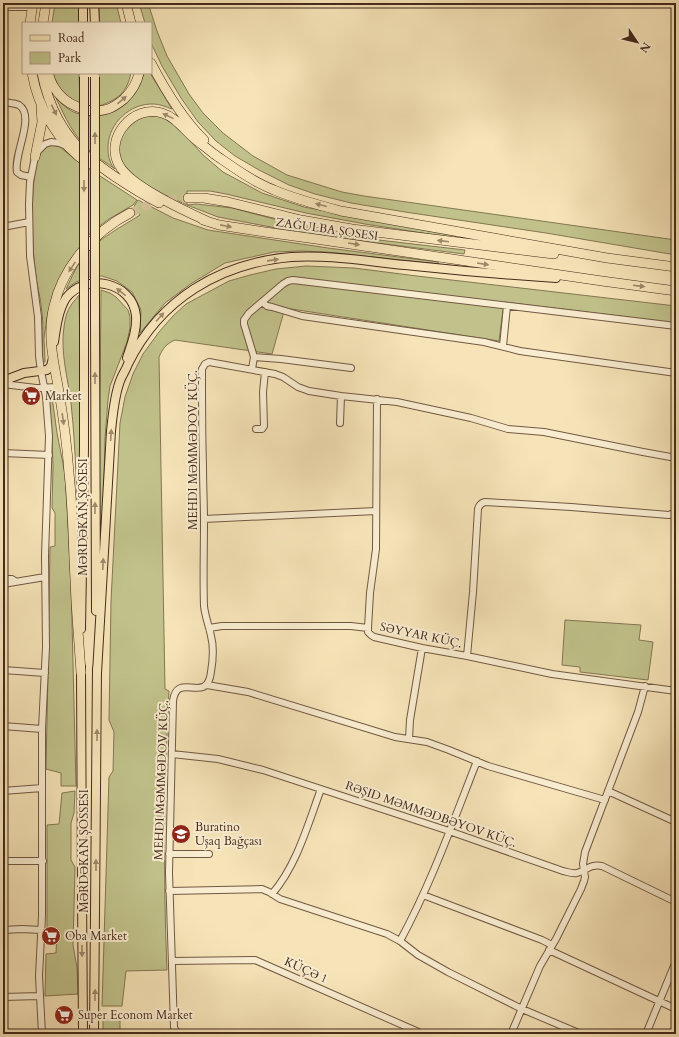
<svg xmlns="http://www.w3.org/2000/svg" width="679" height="1037" viewBox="0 0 679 1037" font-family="Cardo,serif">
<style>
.green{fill:#c1c28b;stroke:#847653}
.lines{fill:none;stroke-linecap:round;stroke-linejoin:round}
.highway-tunnel{stroke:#d3bf99;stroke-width:9;stroke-dasharray:9 4.5;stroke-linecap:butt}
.minor-casing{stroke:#725842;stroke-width:8}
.major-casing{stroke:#462a1b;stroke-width:10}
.highway-casing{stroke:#462a1b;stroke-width:10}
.minor{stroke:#f9edd1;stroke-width:6}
.major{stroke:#f6e4b8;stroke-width:8}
.highway{stroke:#f6e4b8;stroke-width:9}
.major-bridge-casing{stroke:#462a1b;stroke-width:10;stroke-linecap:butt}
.major-bridge{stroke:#f6e4b8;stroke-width:8}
.oneway{fill:#9e876a}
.labels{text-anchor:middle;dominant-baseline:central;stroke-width:4;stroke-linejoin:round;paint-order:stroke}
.street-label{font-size:12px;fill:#462a1b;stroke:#f9edd1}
.poi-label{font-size:12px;fill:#462a1b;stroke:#f9edd1;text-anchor:start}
</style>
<rect width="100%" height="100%" fill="#f6e4b8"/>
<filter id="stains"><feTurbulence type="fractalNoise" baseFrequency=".005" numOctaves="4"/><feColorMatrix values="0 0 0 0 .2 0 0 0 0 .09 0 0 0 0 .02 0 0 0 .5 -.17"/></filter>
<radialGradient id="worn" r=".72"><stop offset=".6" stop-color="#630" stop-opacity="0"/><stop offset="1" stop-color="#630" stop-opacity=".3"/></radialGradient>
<path class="green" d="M55 3H79V23H52Z
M99 3H116L121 23H99Z
M139 3H148L157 31 167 56 189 94 203 113 223 133 253 156 287 175 342 192 364 196 676 240V255L546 233 405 212 351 203 315 194 289 185 259 170 235 156 216 141 198 122 181 98 162 66 151 43V23H145Z
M53 73H79L80 104C65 97 58 89 53 73Z
M99 73H131C127 93 117 100 99 106Z
M144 73H150L172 109C166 107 160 104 154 104 130 103 109 123 108 146 108 151 108 156 110 161 111 164 113 167 115 169 107 163 98 158 90 151 74 137 65 117 56 98 62 104 68 110 76 113 107 124 137 104 144 73Z
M144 116H162L178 127 203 155 223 172 262 193 304 207 456 236 455 238 365 224 306 213 226 194 210 191H187V205L196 204 232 208 316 230 370 239 465 250 464 254 370 242 292 231 218 217 187 205 165 195 139 181 120 161 119 141 129 124Z
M51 145 56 146 60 147 77 161 137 200 133 205 109 219 91 232 70 260 52 297 47 317 44 338 45 362H42C42 347 44 329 42 313 41 298 36 283 35 268 32 246 29 169 41 152 43 148 47 147 51 145Z
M138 200 173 218 208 230 328 248 438 262 439 264 327 252 300 251 274 252 225 263 192 283 165 303 140 333 141 310 132 292 117 281 102 276 89 277 76 282 66 289C72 277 77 264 86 254 99 238 123 226 140 215L134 206Z
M306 266 354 268 417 276 676 306V323L504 302 499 341 285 308 272 354 175 340C166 344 163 348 159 357L165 689 169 691C164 784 163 877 167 970L126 971 122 1006H102L109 777 113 771 114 732 109 720 111 601 120 423 125 397 133 374 143 354 159 332 173 316 186 304 229 281 250 275 276 269Z
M101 290 110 293 116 297 128 310 130 317V328L127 342 110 386 108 400 105 438 103 519 99 534Z
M79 295 81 414 80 547 78 546C77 498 76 450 71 403 68 379 60 351 64 327 66 311 69 307 79 295Z
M49 397H52L57 433 65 474 67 508 71 581 76 786H61V773L46 769 48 672 50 547 55 546V513L52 508 53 466 52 438Z
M565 620 641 625 639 640 653 642 648 680 580 672V667L562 665Z
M75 791 74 813 71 823V860L75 867 73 945 77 968 78 994 45 996 46 954 56 953 57 929 47 928V825L59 824 62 793Z
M103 1019H120V1034H103Z"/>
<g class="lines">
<path class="highway-tunnel" d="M130 213 148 205 159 202 188 198"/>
<g class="minor-casing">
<path id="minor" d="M3 7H33
M3 102C8 103 14 103 19 105 36 116 13 155 17 172L21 175 31 177
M3 227 29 222
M262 302 267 306 272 307 302 316 484 342 520 351 676 373
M503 346 507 306
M254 357 281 359 351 368
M252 369 254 357 244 324V320L249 313 283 284 288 281 293 280 676 326
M3 384 36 388 58 387
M377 399 376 549 370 593 368 628V632L371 635 374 637 422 648 467 656 552 674 676 691
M340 423 341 396
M256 429H262L264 426 263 392 265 372
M3 453 49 455
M204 519 376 511
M3 579H12L15 581
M3 584 45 577
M209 628 222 626H351L368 628
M467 656 473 592 478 509C479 505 481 503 485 502L571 507 669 515 676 512
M3 670 45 673
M207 685 248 692 395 737 427 742 449 750 488 766 605 800
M3 726 42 729
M409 739 410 720 422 648
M172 754 218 759 263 770 449 831 563 871C568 872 572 874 577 873 587 870 590 864 602 866L676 902
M3 791 42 788
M608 791 676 822
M169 854H209
M3 861H43
M169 891 262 889 269 892 280 899 387 934 400 941 418 955 448 972 522 1009 581 1034
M272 894C297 865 308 824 321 789
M423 895 542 940 552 945
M3 930 22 929 42 930
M400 941C431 884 453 822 477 761
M549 950 676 1009
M172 961 255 960 423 1034
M3 997 39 996
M42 1034 39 976 42 916V729L46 647 45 556 49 436 46 397 41 371 39 356 38 317 30 256 29 204 30 182 35 157 38 151 45 144 51 142 60 143 66 146
M177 1034 174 1027 169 873 173 701C177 670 207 706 211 672 213 660 214 647 211 636 209 626 205 616 204 606 203 578 204 549 204 521 204 503 203 485 203 466 202 434 202 402 202 369L205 364 209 362 275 374 283 377 298 387 309 391 341 396 397 402 471 418 508 429 544 432 643 452 676 458
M189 1034H212
M511 1034 540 966 556 939 581 889 584 881 585 877 583 864 585 852 638 712 645 686
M646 1034 676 961"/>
</g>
<g class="major-casing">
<path id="major" d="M83 3V23
M94 3 95 23
M95 317 96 611
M54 342C56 328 58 311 66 298 86 272 133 282 136 316 137 331 131 345 127 358
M3 381 24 373 47 370 51 366 53 358
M81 629 84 447V318
M81 667 82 890 83 1034
M97 673 111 431C113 414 114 397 120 381 122 375 126 370 128 364 160 299 220 263 291 257 331 254 375 263 415 266 462 271 509 275 556 278
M94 1034 97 668"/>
</g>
<g class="highway-casing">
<path id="highway" d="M126 3 131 23
M30 23 33 3
M43 23 46 3
M151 63C164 88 184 120 204 140
M32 73C38 108 59 145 89 164
M42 73C48 104 63 134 87 156 96 163 105 170 114 176 129 186 143 195 159 203
M48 73C50 78 51 83 54 87 64 105 89 115 108 109 114 107 119 103 124 99 131 92 137 83 139 73
M35 157 42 122 41 107
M188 198H204L228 202 301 220 352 229 537 252 554 254
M203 220 219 225 265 232 316 239 602 281 676 291
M207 221C185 211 130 186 119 165 104 138 133 104 162 113 176 117 184 130 195 139 201 144 208 149 214 154 233 167 253 182 274 190 295 199 318 205 341 211L607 258 676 267
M81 673C79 641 76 610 75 579 73 544 73 508 69 473 67 444 63 415 58 386 53 359 47 333 54 306 63 266 95 231 130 213"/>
</g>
<use href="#minor" class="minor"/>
<use href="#major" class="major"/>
<use href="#highway" class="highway"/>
<g class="major-bridge-casing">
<path id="major-bridge" d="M95 77V317
M84 318V77"/>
</g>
<use href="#major-bridge" class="major-bridge"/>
</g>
<defs><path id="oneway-solid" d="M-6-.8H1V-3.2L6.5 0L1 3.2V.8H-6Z"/></defs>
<g class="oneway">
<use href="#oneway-solid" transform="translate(122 100) rotate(-41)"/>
<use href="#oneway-solid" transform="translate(54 110) rotate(64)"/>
<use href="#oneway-solid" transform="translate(168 116) rotate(-154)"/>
<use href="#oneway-solid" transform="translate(95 138) rotate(-90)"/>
<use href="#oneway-solid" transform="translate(84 186) rotate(90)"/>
<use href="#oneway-solid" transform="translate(321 205) rotate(-165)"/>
<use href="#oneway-solid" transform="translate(226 226) rotate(11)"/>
<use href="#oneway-solid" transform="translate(443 241) rotate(-173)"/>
<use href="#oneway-solid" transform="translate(354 244) rotate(9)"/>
<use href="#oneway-solid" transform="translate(273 260) rotate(-8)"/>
<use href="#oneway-solid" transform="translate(483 264) rotate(9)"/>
<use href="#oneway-solid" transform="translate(72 267) rotate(124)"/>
<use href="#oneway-solid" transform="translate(639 286) rotate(7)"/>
<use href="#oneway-solid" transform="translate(121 292) rotate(-142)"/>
<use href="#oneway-solid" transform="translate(160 317) rotate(-48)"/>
<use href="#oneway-solid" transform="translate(95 378) rotate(-90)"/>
<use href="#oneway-solid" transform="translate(63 419) rotate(82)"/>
<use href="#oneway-solid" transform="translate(111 435) rotate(-86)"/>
<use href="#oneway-solid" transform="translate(95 508) rotate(-90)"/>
<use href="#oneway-solid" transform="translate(103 564) rotate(-87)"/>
<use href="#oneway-solid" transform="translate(97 735) rotate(-90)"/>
<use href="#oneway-solid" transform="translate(96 865) rotate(-90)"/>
<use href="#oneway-solid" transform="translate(82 951) rotate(89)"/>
<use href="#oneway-solid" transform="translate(95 995) rotate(-89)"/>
</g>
<defs>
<g id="supermarket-disc" transform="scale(1)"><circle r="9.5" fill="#8f2418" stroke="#f9edd1"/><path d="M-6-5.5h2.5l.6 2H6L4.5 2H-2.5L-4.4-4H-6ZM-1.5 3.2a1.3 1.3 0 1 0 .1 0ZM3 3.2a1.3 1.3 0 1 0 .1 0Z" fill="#fff"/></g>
<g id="school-disc" transform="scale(1)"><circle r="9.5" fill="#8f2418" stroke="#f9edd1"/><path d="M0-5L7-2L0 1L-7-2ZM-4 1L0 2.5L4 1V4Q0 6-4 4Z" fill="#fff"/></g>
</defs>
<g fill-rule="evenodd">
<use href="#supermarket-disc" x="31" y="396"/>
<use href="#school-disc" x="181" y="834"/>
<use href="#supermarket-disc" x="51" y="936"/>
<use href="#supermarket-disc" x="64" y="1015"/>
</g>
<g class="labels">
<g class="street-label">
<text transform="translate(327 229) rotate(8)">ZAĞULBA ŞOSESI</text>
<text transform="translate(193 450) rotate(-90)">MEHDI MƏMMƏDOV KÜÇ.</text>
<text transform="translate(83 517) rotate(-90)">MƏRDƏKAN ŞOSESI</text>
<text transform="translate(421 635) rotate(12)">SƏYYAR KÜÇ.</text>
<text transform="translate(161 780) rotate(-88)">MEHDI MƏMMƏDOV KÜÇ.</text>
<text transform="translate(431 814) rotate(19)">RƏŞID MƏMMƏDBƏYOV KÜÇ.</text>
<text transform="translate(84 851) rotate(-90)">MƏRDƏKAN ŞOSSESI</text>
<text transform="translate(306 970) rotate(24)">KÜÇƏ 1</text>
</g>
<g class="poi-label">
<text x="45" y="396">Market</text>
<text x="195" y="827">Buratino<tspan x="195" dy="14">Uşaq Bağçası</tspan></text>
<text x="65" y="936">Oba Market</text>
<text x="78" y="1015">Super Econom Market</text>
</g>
</g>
<rect width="679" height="1037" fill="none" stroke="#f6e4b8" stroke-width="16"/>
<rect x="4" y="4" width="671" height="1029" fill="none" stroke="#462a1b" stroke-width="2"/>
<rect x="8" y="8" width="663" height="1021" fill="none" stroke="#462a1b"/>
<rect x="22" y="22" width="130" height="52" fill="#f9edd1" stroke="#b19f88"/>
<rect x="30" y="35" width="20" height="6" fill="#f6e4b8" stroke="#b19f88"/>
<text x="58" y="42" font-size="12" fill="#462a1b">Road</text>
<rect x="30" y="52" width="20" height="12" fill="#c1c28b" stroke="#b19f88"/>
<text x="58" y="62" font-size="12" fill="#462a1b">Park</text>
<g transform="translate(637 42) rotate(125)" stroke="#f9edd1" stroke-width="3" paint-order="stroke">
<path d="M0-3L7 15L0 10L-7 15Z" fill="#462a1b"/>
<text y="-6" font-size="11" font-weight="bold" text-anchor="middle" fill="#462a1b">N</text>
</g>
<rect width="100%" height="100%" filter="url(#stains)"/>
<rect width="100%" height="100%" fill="url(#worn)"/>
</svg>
